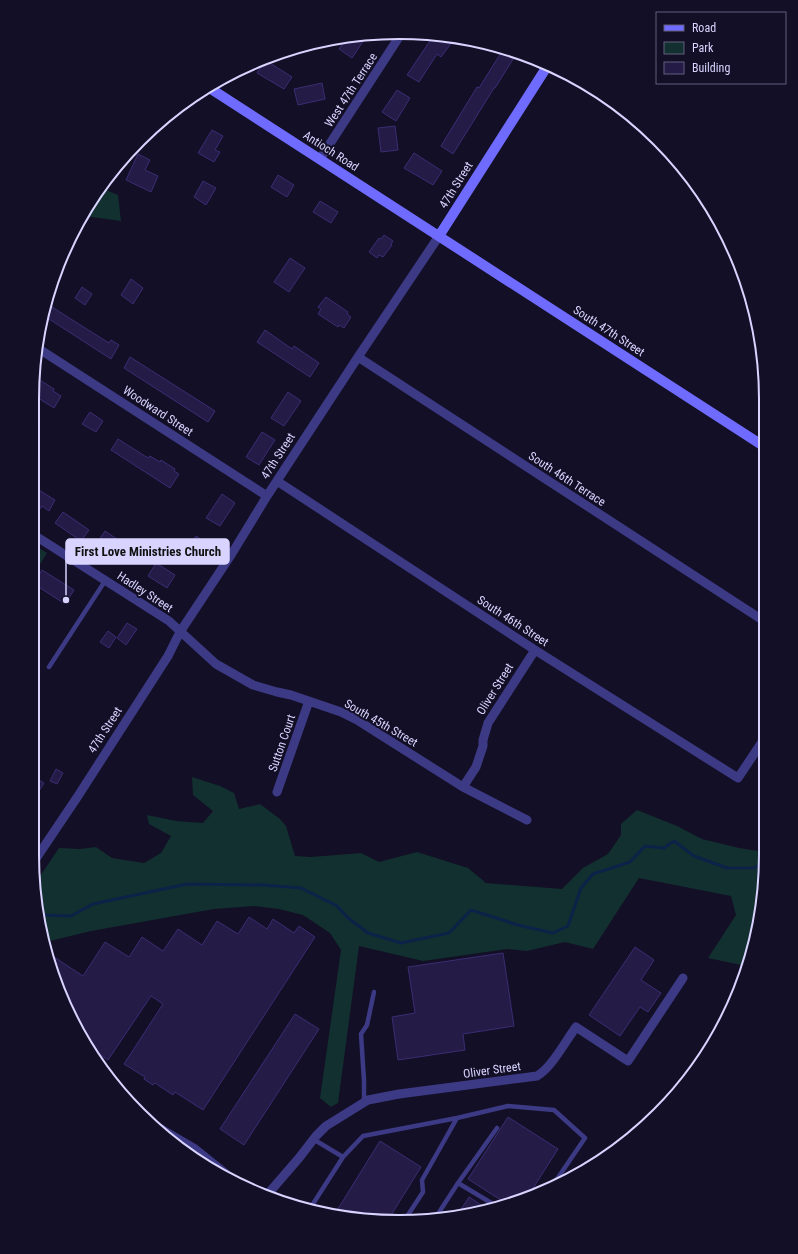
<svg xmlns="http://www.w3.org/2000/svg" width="798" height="1254" viewBox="0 0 798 1254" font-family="'Roboto Condensed',sans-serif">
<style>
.green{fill:#12302f}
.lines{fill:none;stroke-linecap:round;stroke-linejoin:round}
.stream{stroke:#0c2248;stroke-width:3}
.building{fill:#241b47;stroke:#3b2d73}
.service{stroke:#3d3a85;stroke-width:4.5}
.minor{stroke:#3d3a85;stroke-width:9}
.secondary{stroke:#6f6bff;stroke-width:10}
.labels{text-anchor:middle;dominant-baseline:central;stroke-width:4;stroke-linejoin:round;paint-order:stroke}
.street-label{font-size:12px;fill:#d9d4ff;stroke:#130f26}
.rim{fill:none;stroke:#d9d4ff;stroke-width:2}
.leader{fill:none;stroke:#d9d4ff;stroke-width:1.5}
.callout-dot{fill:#d9d4ff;stroke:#130f26;stroke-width:1.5}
.callout{fill:#d9d4ff;stroke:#d9d4ff;stroke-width:1.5}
.callout-label{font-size:13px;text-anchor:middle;font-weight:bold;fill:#111}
</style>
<rect width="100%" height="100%" fill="#130f26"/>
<path class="green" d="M101 188 118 195 121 221 84 216Z
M34 545 47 553 34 574Z
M192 777 220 786 234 793 239 809 260 804 280 819 286 826 295 856 311 857 361 853 379 862 417 852 468 868 486 883 562 889 583 868 608 854 621 835V824L637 810 677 826 702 839 739 848 758 851 763 850V903L746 966 708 958 736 915 731 896 639 878 593 949 565 942 527 951 507 949 423 961 359 946 338 1103 331 1107 320 1098 341 950 330 933 303 915 279 909 254 906 214 909 91 931 46 942 36 882 59 848 80 849 96 847 112 858 144 863 161 853 171 836 149 824 147 815 176 821 203 823 213 811 193 795Z"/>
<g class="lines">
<path class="stream" d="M42 915 71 916 93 904 187 884 264 885 301 888 337 906 347 917 368 933 401 943 449 933 471 910 518 925 553 933 568 926 581 888 593 874 630 862 645 846 664 848 674 841 694 856 727 868H754L763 863"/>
</g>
<path class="building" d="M356 35 364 40 352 58 339 49 348 36Z
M434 35 455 38 441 57 437 54 419 82 407 75Z
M504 48 517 53 495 88H494L453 154 441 146 477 87 479 88Z
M265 60 292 77 284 89 257 73Z
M322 83 325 99 298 105 294 89Z
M397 90 410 98 396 121 382 112Z
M395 126 398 150 381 152 378 128Z
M212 130 223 136 215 150 220 152 214 162 198 153Z
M414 153 442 171 433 185 404 168Z
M138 154 150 160 145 170 158 176 151 192 126 180Z
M278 175 294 185 287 197 271 187Z
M203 181 216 188 206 205 194 197Z
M320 201 338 212 331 223 313 212Z
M384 235 393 241 391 244 392 245 383 257 379 255 377 258 369 252 379 238 381 239Z
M290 258 305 268 289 292 274 282Z
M131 279 143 288 133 304 121 295Z
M82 287 92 294 85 305 75 298Z
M326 297 348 312 347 314 351 317 344 328 339 325 338 327 318 314 321 309 318 307Z
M48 303 55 309 109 343 111 340 119 345 111 359 49 319 43 328 42 327Z
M265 330 292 349 294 346 319 363 310 377 257 342Z
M130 357 215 411 208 422 124 368Z
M35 377 54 389 53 391 61 396 54 408 35 396Z
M288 392 301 401 284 426 271 418Z
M90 412 103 421 96 432 82 424Z
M262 432 275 440 259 465 246 457Z
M118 439 148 458 150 456 160 462 161 460 175 469 174 471 179 474 170 488 111 450Z
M34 487 55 500 49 511 42 506 40 509 34 505Z
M222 494 235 503 220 526 206 518Z
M63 512 89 530 81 541 55 523Z
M105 531 130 548 122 560 97 543Z
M196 536 208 544 194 564 182 556Z
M156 563 175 575 167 588 148 576Z
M42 570 74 590 65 604 34 584Z
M127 623 137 629 126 645 117 638Z
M108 631 116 637 109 648 100 642Z
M56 769 63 773 57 784 50 781Z
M32 776 44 783 32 802Z
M249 917 267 929 273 919 294 933 299 926 315 937 203 1110 175 1092 173 1095 155 1083 153 1085 144 1079 145 1077 124 1064 163 1004 151 996 108 1060 88 1046 51 973 48 953 83 976 105 942 129 957 142 937 163 951 178 929 202 945 217 921 238 934Z
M635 947 654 960 641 980 661 993 648 1012 640 1007 620 1036 589 1015Z
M503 953 514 1026 463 1034 465 1050 398 1060 392 1017 415 1013 408 967Z
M295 1014 319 1029 244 1145 220 1129Z
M508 1117 558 1149 530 1193 507 1204 468 1179Z
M380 1141 421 1167 388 1220 336 1212Z
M469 1197 489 1210 458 1214Z"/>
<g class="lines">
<path class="service" d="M49 667 105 581
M364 1103V1081L361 1034 367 1025 374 992
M313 1139 343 1157 363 1136 457 1118 508 1106 554 1110 585 1138 555 1182
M458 1183 497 1128
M311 1207 343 1157
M436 1217 458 1183 498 1207
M404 1221 423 1192 422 1180 457 1118"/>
<path class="minor" d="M320 159 401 34
M36 347 267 496
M358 357 764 621
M277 481 535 650 738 778 764 739
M34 535 169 621 216 664 253 685 277 692 291 695 341 712 357 720 463 787 527 820
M463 787 476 767 483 746V740L488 723 535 650
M277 792 309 701
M33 863 78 796 168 656 180 632 231 555 267 496 358 357 439 236
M159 1128 195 1149 225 1173
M267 1195 299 1158 316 1136 326 1126 368 1100 399 1094 537 1076C552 1067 565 1042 576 1027L628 1061 683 978"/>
<path class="secondary" d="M208 87 765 447
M439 236 548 65"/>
</g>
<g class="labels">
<g class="street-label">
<text transform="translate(351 90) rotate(-57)">West 47th Terrace</text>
<text transform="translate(331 151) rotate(33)">Antioch Road</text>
<text transform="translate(456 185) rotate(-58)">47th Street</text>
<text transform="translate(609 331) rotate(33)">South 47th Street</text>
<text transform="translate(158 411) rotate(33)">Woodward Street</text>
<text transform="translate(278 456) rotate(-57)">47th Street</text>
<text transform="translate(567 479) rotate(33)">South 46th Terrace</text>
<text transform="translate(145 592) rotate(33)">Hadley Street</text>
<text transform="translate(513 621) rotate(33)">South 46th Street</text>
<text transform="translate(495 689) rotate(-58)">Oliver Street</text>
<text transform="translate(381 723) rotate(30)">South 45th Street</text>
<text transform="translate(105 730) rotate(-57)">47th Street</text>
<text transform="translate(282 743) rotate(-71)">Sutton Court</text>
<text transform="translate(492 1070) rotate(-8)">Oliver Street</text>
</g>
</g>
<path d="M0 0H798V1254H0ZM399 39H399A360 360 0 0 1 759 399V855A360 360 0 0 1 399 1215H399A360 360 0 0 1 39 855V399A360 360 0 0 1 399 39Z" fill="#130f26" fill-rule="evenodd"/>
<path class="rim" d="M399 39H399A360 360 0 0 1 759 399V855A360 360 0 0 1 399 1215H399A360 360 0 0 1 39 855V399A360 360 0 0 1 399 39Z"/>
<path class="leader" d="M66 600L66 551"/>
<circle class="callout-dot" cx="66" cy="600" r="4"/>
<rect class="callout" x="66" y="539" width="163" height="25" rx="4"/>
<g class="callout-label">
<text x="148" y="556">First Love Ministries Church</text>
</g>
<rect x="656" y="12" width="130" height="72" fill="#130f26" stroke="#625e7d"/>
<rect x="664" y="25" width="20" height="6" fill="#6f6bff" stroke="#625e7d"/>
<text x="692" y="32" font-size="12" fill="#d9d4ff">Road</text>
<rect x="664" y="42" width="20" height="12" fill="#12302f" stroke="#625e7d"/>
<text x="692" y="52" font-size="12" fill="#d9d4ff">Park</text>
<rect x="664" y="62" width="20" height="12" fill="#241b47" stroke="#625e7d"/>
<text x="692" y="72" font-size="12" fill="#d9d4ff">Building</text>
</svg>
